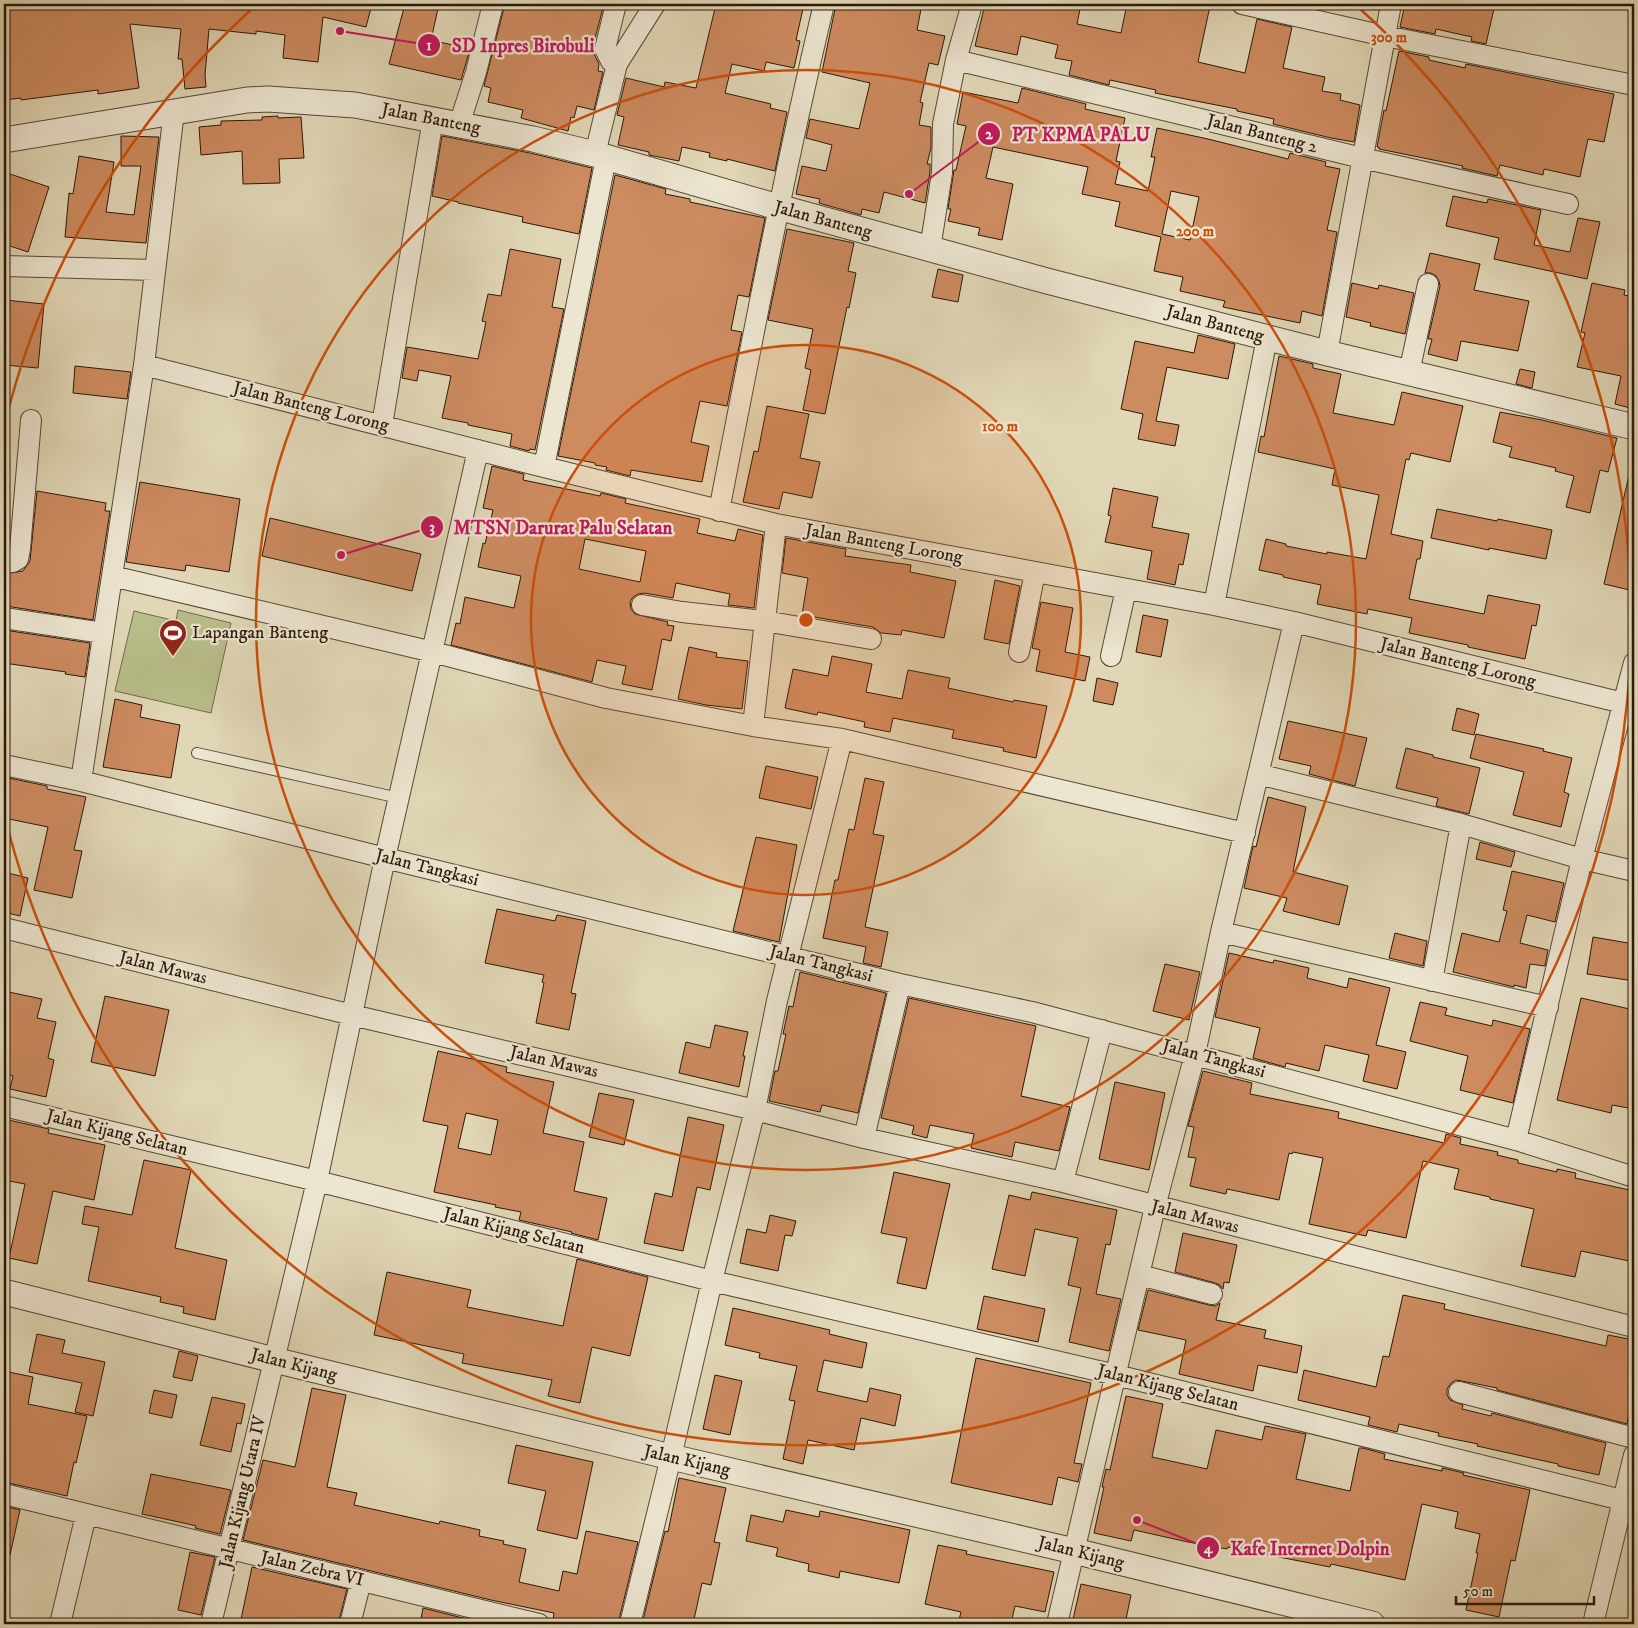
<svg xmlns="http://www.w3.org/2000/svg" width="1638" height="1628" viewBox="0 0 1638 1628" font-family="'IM FELL DW Pica',serif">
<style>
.green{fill:#b8bd8a;stroke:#726b49}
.building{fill:#cd8b60;stroke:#2b1908;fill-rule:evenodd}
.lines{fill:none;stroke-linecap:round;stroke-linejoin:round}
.service-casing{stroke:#584834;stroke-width:12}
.minor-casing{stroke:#584834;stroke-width:22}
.tertiary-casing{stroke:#584834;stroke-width:27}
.service{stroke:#ece5d0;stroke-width:10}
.minor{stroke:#ece5d0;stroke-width:20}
.tertiary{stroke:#ece5d0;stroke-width:25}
.ring{fill:none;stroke:#cc4f0b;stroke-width:2.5}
.labels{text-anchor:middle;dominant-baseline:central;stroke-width:4.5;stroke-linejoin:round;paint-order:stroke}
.street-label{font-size:18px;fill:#2b1908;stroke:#ece5d0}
.poi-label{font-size:18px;fill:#2b1908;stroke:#ece5d0;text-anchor:start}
.centre{fill:#cc4f0b;stroke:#ece5d0;stroke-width:2.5}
.ring-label{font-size:15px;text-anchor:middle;font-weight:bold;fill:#cc4f0b;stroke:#ece5d0;stroke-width:4.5;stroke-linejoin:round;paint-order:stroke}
.leader{fill:none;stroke:#c2185b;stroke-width:2}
.callout-dot{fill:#c2185b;stroke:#ece5d0;stroke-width:2}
.mark-label{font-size:15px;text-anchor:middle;font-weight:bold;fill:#fff}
.callout-label{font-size:19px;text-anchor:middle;font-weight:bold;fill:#c2185b;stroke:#ece5d0;stroke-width:4.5;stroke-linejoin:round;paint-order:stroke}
</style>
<rect width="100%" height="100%" fill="#e1d7b6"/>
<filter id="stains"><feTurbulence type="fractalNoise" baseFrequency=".004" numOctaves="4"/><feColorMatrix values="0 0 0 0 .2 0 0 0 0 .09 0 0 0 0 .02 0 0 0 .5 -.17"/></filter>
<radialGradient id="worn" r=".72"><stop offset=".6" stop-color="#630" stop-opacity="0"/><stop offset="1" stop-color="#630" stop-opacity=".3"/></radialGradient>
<path class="green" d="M178 610 231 623 211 713 115 691 134 611 176 621Z"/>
<path class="building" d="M4 4H372L366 27 323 17 318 62 283 58 285 35 256 31V34L209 29 205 75 206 87 185 89 182 59H178L181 29 130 24 139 88 98 94V90L21 100V98L4 100Z
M405 4H439L431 40 470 49 461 80 389 64Z
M505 4H604L593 46 594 54 599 64 598 71 603 72 594 110 577 106 574 118 571 117 568 131 521 118 523 110 488 102 491 88 484 86Z
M716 4H804L796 40 800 41 794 68 766 62 764 71 732 64 725 93 771 104 770 108 787 112 775 171 727 159V161L709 157 710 153 682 147 679 161 649 155V152L618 145 624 117 617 115 626 78 664 87 665 82 696 88Z
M836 4H922L917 30 945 36 938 65 929 63 920 102 923 103 919 125 931 127V148L927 164H930V172L925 203 884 192 879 213 862 209 861 215 819 203 820 199 796 194 802 166 826 171 832 145 806 138 810 119 859 129 870 83 822 72Z
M985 4H1081L1077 24 1121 33 1127 4H1201L1210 6 1198 62 1245 73 1257 19 1292 27 1283 68 1325 77 1322 91 1341 94 1340 100 1360 105 1354 142 1331 138 1273 124 1274 119 1237 111V109L1155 93 1156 90 1110 80 1109 85 1069 75 1072 61 1055 58 1058 45 1021 36 1017 55 975 46Z
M1405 4H1495L1486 44 1471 41 1472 37 1436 29 1435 34 1400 27Z
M1399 51 1429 57V60L1465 68 1466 64 1614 94 1604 142 1588 139 1580 177 1544 169 1543 175 1500 165 1497 176 1462 168 1463 166 1379 149V147H1377L1384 110 1386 111Z
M1022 88 1086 104 1085 109 1125 118 1116 161 1120 162 1115 184 1148 191 1155 157H1151L1157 128 1208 139 1288 159 1290 153 1326 162 1325 166 1340 169 1327 230 1337 232 1322 316 1302 311 1300 323 1223 307 1225 301 1180 291 1183 277 1154 271 1161 237 1115 226 1120 202 1082 194 1088 167 993 147 986 178 1013 184 1002 240 978 235 980 228 948 221 951 209H948L954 170H956L966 126 957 124 963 92 1018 103ZM1171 191 1199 197 1190 240 1162 234Z
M278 116V118L301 117 304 158 279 159 280 183 243 184 242 151 201 155 199 127 221 125V121L262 120V117Z
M121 136 159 137 146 243 65 237 69 193 73 194 79 156 114 162 106 212 134 215 141 166H121Z
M442 136 530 153 592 168 579 234 522 222 523 217 458 203V202L432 196Z
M4 172 49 187 28 252 4 244Z
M615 175 666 189 665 194 690 199V202L765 218 749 297 738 295 731 330 742 332 727 406 700 401 691 442 709 446 702 482 631 470 630 476 606 470 607 467 595 465V463L558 456Z
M1453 196 1487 203 1488 199 1541 210 1534 245 1570 252 1578 218 1600 222 1587 279 1494 259 1499 238 1446 226Z
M787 229 854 243 848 271 856 273 849 308 847 307 825 414 803 410 811 370 805 368 813 329 768 320Z
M510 249 561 259 552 307 564 309 535 450 530 449 529 451 510 446 512 434 468 425V423L442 418 451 376 419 370 417 381 402 378 407 347 478 359 486 322 482 321 488 294 501 296Z
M1430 253 1480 264 1474 290 1529 301 1518 351 1461 341 1457 361 1428 354 1432 339H1428L1440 286 1439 281 1436 276 1431 273H1425Z
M938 269 963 275 958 302 932 297Z
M1352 283 1378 289 1379 285 1414 293 1405 334 1370 326 1371 323 1346 317Z
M1592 283 1625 290 1624 295 1634 297V409L1615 404 1621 376 1577 367 1585 333 1581 332Z
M5 300 44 304 38 368 4 365Z
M1198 335 1235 344 1228 379 1167 367 1156 421 1179 425 1175 446 1138 439 1143 414 1121 409 1135 341 1194 353Z
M1279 356 1313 364V368L1341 374 1333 413 1394 425 1402 392 1463 406 1450 462 1411 453 1409 460 1406 459 1391 534 1423 541 1420 559H1417L1409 599 1484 614 1488 595 1540 605 1536 626 1532 625 1525 659 1468 647V645L1409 633 1412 618 1368 609 1367 614 1317 604 1321 585 1283 577V575L1259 570 1266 539 1286 544V546L1327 554V552L1366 559 1379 495 1332 485 1335 469 1258 452 1261 436 1264 437Z
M75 366 131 372 127 399 73 393Z
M1520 369 1535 372 1532 388 1516 384Z
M767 406 809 414 800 458 820 462 812 498 783 492 779 509 743 502 754 451 758 452Z
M1500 412 1542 420 1617 438 1608 472 1600 470 1590 513 1566 507 1574 476 1555 471 1556 468 1509 457 1512 447 1493 442Z
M492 466 524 474 523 480 600 496 601 493 626 499 625 503 700 519 697 533 735 541 738 529 763 535 754 608 728 605 730 594 676 583 673 598 644 593 638 594 633 597 630 602 631 609 635 614 668 622 667 625 674 626 671 641 662 639 652 690 622 684 626 666 597 660 592 682 451 645 456 623 460 624 465 597 514 608 521 576 478 567 483 543 485 544 493 510 483 508ZM585 539 646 551 640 582 579 569Z
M1629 475 1634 476V591L1604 584Z
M140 482 240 499 229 572 186 565 185 571 126 562Z
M1113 488 1158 497 1152 527 1189 534 1183 565 1179 564 1175 585 1147 579 1152 551 1105 542 1111 516 1108 515Z
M37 491 106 503 105 511H110L93 620 6 606 7 597 4 596V574L23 571 30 561Z
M1437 509 1497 521 1498 519 1552 530 1546 559 1489 548V550L1431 538Z
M270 518 421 554 412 591 262 556Z
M786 538 846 549 845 556 911 565 910 572 956 581 944 638 902 630 901 635 881 633 873 627 802 615 808 578 782 573Z
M995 580 1020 586 1009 644 984 639Z
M1041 602 1073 608 1065 652 1090 657 1085 681 1036 671 1040 650 1032 648Z
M1143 615 1168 620 1161 657 1136 652Z
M4 630 90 643 85 677 65 674 66 672 4 663Z
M689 647 717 653 716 657 748 661 742 709 706 705 678 699Z
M832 656 872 664 866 692 902 699 908 670 950 678 948 688 1013 702 1014 700 1047 706 1036 758 1003 751 1004 748 952 738 954 730 893 718 890 732 864 727 865 722 818 712 817 715 785 708 793 669 828 676Z
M1097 678 1118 683 1113 705 1093 701Z
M115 699 142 705 140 717 180 725 171 778 103 767Z
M1457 708 1479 714 1474 735 1452 730Z
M1288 721 1367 738 1355 786 1309 774 1311 766 1279 759Z
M1476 734 1544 749 1543 751 1572 758 1564 792 1569 794 1561 827 1513 815 1524 772 1470 758Z
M1406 748 1433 755V757L1480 768 1469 814 1436 806 1438 798 1396 788Z
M766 766 818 777 811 809 759 798Z
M4 777 47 786V789L86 797 74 850 82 851 72 898 34 890 48 827 4 818Z
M865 778 884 782 873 834 884 836 865 927 888 932 881 967 863 963 866 947 823 938 835 880H838L849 829 854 830Z
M1268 797 1306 807 1293 872 1348 886 1339 925 1283 911 1287 898 1244 888 1253 846 1256 847Z
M756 837 797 845 779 942 733 931Z
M1480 842 1515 852 1511 867 1476 859Z
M1512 871 1564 883 1555 922 1527 915 1520 943 1548 950 1545 966 1530 964 1526 988 1514 985V987L1453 972 1462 933 1499 942 1507 911 1503 910Z
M4 872 28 878 20 916 4 912Z
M497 909 555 921 557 915 586 921 571 993 576 994 569 1030 536 1023 544 983 542 982 544 975 485 963Z
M1395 933 1427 941 1423 966 1389 958Z
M1593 937 1634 944V981L1587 974Z
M1229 953 1273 963 1274 960 1309 968 1307 978 1347 988 1349 978 1390 988 1376 1045 1406 1052 1397 1089 1363 1081 1369 1055 1325 1045 1319 1071 1286 1063 1285 1067 1253 1058 1260 1028 1215 1017Z
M1165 964 1200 972 1189 1020 1153 1011Z
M800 972 886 993 858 1113 822 1105 820 1112 769 1101 775 1071H778L786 1034H783L789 1006 793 1007Z
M4 991 42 999 37 1018 56 1022 48 1058 54 1060 46 1097 10 1089 13 1076 4 1074Z
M105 996 169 1010 155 1076 91 1062Z
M909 998 1036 1026 1021 1096 1070 1107 1059 1151 1015 1142 1012 1157 971 1148 974 1134 930 1125 927 1138 912 1134 914 1126 881 1118Z
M1581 998 1634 1010 1631 1029H1634V1109L1612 1105 1611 1113 1557 1100Z
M1420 1002 1447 1008 1445 1015 1492 1026 1493 1020 1530 1029 1513 1103 1460 1090 1468 1056 1410 1041Z
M715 1025 748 1032 743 1056H745L739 1087 679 1073 686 1042 710 1048Z
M438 1051 507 1067 506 1072 554 1082 543 1133 584 1142 574 1191 607 1198 598 1240 571 1233 572 1232 519 1220 521 1212 495 1207 496 1205 434 1192 448 1126 423 1121ZM466 1113 498 1120 491 1155 458 1148Z
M1203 1071 1252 1083 1250 1094 1339 1112 1338 1118 1444 1143 1446 1134 1461 1138 1460 1144 1498 1152 1497 1155 1518 1160V1163L1557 1172V1169L1576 1173 1575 1178 1634 1191V1262L1581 1251 1575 1277 1521 1266 1534 1209 1490 1199V1197L1454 1189 1459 1169 1423 1161 1406 1238 1368 1230 1366 1236 1309 1224 1323 1158 1293 1152 1292 1154 1289 1153 1279 1200 1227 1189 1226 1194 1190 1186 1196 1158 1188 1157 1194 1127 1188 1126Z
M1115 1082 1165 1093 1149 1170 1099 1159Z
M599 1093 634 1100 624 1145 589 1137Z
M688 1117 724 1125 710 1190 697 1187 683 1251 644 1243 655 1193 672 1197Z
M4 1119 49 1129 48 1133 105 1145 94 1200 53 1191 37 1264 9 1258 25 1184 4 1180Z
M144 1160 191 1170 175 1248 227 1260 215 1320 183 1313 184 1307 160 1302 161 1297 88 1281 99 1227 82 1224 85 1206 132 1215Z
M894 1172 950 1184 926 1289 897 1283 907 1238 881 1233Z
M1032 1192 1117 1210 1110 1245 1106 1244 1096 1294 1121 1299 1109 1351 1069 1342 1081 1288 1068 1285 1078 1238 1035 1229 1025 1276 992 1269 1009 1195 1030 1200Z
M770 1215 796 1221 792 1236 785 1235 778 1271 740 1263 747 1229 766 1233Z
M1183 1233 1237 1245 1229 1283 1224 1282 1223 1289 1220 1285 1215 1283 1175 1272Z
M577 1259 648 1277 630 1356 592 1347 580 1403 548 1396 552 1380 462 1363 464 1354 374 1335 387 1272 471 1290 467 1307 563 1326Z
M1148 1290 1209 1305 1215 1306 1220 1303 1216 1320 1266 1330 1264 1338 1302 1346 1297 1373 1258 1365 1253 1391 1179 1374 1186 1340 1138 1330Z
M1403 1295 1445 1304 1444 1309 1606 1346 1608 1335 1634 1340V1386L1627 1424 1497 1390V1388L1462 1381 1456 1380 1451 1383 1447 1389V1395L1450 1400 1463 1405 1462 1409 1491 1416 1492 1413 1606 1443 1599 1475 1558 1466V1464L1477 1446 1478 1444 1438 1436 1439 1433 1399 1424 1397 1432 1368 1425 1370 1417 1298 1400 1304 1370 1376 1387 1383 1356 1389 1357Z
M984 1296 1045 1309 1038 1342 977 1329Z
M733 1308 830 1330 829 1334 867 1343 862 1368 824 1360 817 1391 867 1402 870 1388 901 1395 895 1426 861 1418 854 1450 808 1440 803 1464 783 1459 795 1401 789 1400 797 1366 759 1358 760 1353 725 1345Z
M37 1334 65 1340 62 1353 105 1362 93 1416 75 1412 82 1383 29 1372Z
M179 1351 198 1356 192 1381 173 1377Z
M976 1358 1091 1383 1074 1463 1082 1464 1078 1482 1058 1477 1052 1505 951 1483Z
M4 1371 33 1377 28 1404 87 1416 76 1463 74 1462 67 1496 4 1482Z
M715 1375 742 1381 730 1435 703 1429Z
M312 1388 346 1395 327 1487 357 1493 354 1505 439 1524 440 1521 480 1530 479 1536 504 1541 503 1544 526 1549 519 1582 559 1591 563 1571 577 1574 586 1531 638 1542 618 1624H574L553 1620 554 1613 491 1600 243 1540 263 1460 295 1467Z
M154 1390 177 1395 172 1418 149 1413Z
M1126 1396 1163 1404 1152 1457 1207 1469 1216 1430 1262 1440 1265 1426 1306 1434 1296 1479 1350 1491 1359 1448H1363L1385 1454 1384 1459 1442 1471V1468L1464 1473 1463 1475 1530 1490 1515 1561 1511 1560 1499 1617 1466 1610 1478 1553H1476L1480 1534 1455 1528 1458 1512 1422 1504 1405 1580 1331 1564 1330 1567 1228 1547 1227 1549 1188 1542 1134 1530 1131 1541 1094 1533 1104 1487H1102L1106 1469 1110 1470Z
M212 1397 245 1404 241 1424 237 1423 231 1452 200 1445Z
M516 1445 593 1462 577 1539 537 1530 546 1491 508 1483Z
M151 1474 231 1490 220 1534 195 1528 196 1526 188 1524 142 1514Z
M679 1478 726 1488 714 1542 720 1543 711 1585 702 1583 693 1624H642L665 1531 668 1532Z
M4 1506 20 1510 10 1555 4 1554Z
M786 1510 819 1517 820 1511 910 1530 899 1583 840 1571 839 1578 808 1571 809 1564 776 1556 778 1548 746 1541 751 1515 783 1522Z
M938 1545 967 1551 966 1554 1054 1572 1045 1612 1015 1606 1011 1624H958L961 1612 925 1604Z
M190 1552 215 1557 201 1615 178 1610Z
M252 1567 347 1589 338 1624H240Z
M1081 1584 1131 1595 1125 1624H1072Z
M423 1608 475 1621 474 1624H420Z"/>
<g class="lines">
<g class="service-casing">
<path id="service" d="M197 753 399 798"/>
</g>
<g class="minor-casing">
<path id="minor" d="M616 4 605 49 611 61 617 64
M1242 4 1385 36 1634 85
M956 60 1362 158 1568 204
M459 125 476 72 493 4
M595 154 617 64 655 4
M930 249 942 173 943 124 956 60 972 4
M4 266 155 270
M1327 353 1391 4
M144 365 544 467 776 524 1214 605 1294 622 1623 703
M1409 373 1428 284
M382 425 433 119
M544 467 606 158
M719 511C752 341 784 172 824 4
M4 562H13L18 559 20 549 31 420
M112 576 433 652 606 698 753 726 842 739 1245 833
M642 605 682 612 764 621 871 639
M1214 605 1267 338
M4 618 103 633
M1019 652 1035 572
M1111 656 1126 589
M753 726 776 524
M4 765 81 781 385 858 900 984 1032 1012 1516 1140 1634 1177
M1258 774 1461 824 1582 859 1634 871
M81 781 144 365 174 111
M4 928 352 1015 755 1110 864 1138 1063 1182 1634 1327
M1221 932 1548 1007
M1432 981 1461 824
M4 1106 317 1181 712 1281 1116 1375 1634 1503
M864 1138 900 984
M1516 1140 1582 859 1634 663
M1063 1182 1102 1030
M1140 1275 1212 1294
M1459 1392 1634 1438
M4 1494 539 1624
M60 1624 86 1515
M211 1624 317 1181 385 858 478 450
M350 1624 361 1581
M630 1624 671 1457 712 1281 755 1110 777 1001 842 739
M1057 1624 1155 1207 1195 1054 1221 932 1294 622
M1593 1624 1634 1455"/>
</g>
<g class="tertiary-casing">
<path id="tertiary" d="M4 140 247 100 268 99 355 105 533 139 595 154 778 207 1047 281 1327 353 1634 427
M4 1292 274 1360 671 1457 1074 1551 1372 1624"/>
</g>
<use href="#service" class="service"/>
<use href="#minor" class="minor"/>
<use href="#tertiary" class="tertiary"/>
</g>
<circle cx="806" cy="620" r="275" fill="#cc4f0b" fill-opacity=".12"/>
<g class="ring">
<circle cx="806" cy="620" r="275"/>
<circle cx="806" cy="620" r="550"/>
<path d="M4 427A825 825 0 0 1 254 7M1358 7A825 825 0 1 1 4 813"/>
</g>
<defs>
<g id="stadium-pin" transform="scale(1.4375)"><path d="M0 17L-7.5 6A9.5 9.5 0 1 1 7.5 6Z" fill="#8f2418" stroke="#ece5d0"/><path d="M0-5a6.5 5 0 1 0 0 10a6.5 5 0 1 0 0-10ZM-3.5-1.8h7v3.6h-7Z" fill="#fff"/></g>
</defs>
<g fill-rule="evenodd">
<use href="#stadium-pin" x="173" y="633"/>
</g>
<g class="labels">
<g class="street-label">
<text transform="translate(431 119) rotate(11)">Jalan Banteng</text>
<text transform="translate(1262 134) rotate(14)">Jalan Banteng 2</text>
<text transform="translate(823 220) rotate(15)">Jalan Banteng</text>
<text transform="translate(1215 324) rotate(15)">Jalan Banteng</text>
<text transform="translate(311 407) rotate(14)">Jalan Banteng Lorong</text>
<text transform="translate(884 544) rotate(10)">Jalan Banteng Lorong</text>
<text transform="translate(1458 663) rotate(14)">Jalan Banteng Lorong</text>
<text transform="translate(427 868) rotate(14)">Jalan Tangkasi</text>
<text transform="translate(821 964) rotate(14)">Jalan Tangkasi</text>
<text transform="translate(163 968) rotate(14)">Jalan Mawas</text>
<text transform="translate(1214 1059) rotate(15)">Jalan Tangkasi</text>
<text transform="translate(554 1062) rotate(13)">Jalan Mawas</text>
<text transform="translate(117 1133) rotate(14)">Jalan Kijang Selatan</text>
<text transform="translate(1195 1217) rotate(14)">Jalan Mawas</text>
<text transform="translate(514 1231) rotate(14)">Jalan Kijang Selatan</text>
<text transform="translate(294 1365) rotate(14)">Jalan Kijang</text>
<text transform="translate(1168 1388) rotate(14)">Jalan Kijang Selatan</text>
<text transform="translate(687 1461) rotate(13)">Jalan Kijang</text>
<text transform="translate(243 1492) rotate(-77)">Jalan Kijang Utara IV</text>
<text transform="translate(1081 1553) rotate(14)">Jalan Kijang</text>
<text transform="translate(312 1569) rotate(13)">Jalan Zebra VI</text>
</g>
<g class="poi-label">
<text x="192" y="633">Lapangan Banteng</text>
</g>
</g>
<circle cx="806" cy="620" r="8" class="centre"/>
<g class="ring-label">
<text x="1389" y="42">300 m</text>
<text x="1195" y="236">200 m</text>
<text x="1000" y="431">100 m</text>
</g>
<path class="leader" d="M340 31L429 45M909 194L989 134M341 555L432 527M1137 1520L1208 1548"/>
<g class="callout-dot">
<circle cx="340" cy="31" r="5"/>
<circle cx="909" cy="194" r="5"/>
<circle cx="341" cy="555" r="5"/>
<circle cx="1137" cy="1520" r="5"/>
<circle cx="429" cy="45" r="12"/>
<circle cx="989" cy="134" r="12"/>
<circle cx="432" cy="527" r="12"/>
<circle cx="1208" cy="1548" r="12"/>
</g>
<g class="mark-label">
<text x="429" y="50">1</text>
<text x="989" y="139">2</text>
<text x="432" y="532">3</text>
<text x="1208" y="1553">4</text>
</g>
<g class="callout-label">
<text x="523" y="52">SD Inpres Birobuli</text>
<text x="1081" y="141">PT KPMA PALU</text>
<text x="563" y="534">MTSN Darurat Palu Selatan</text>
<text x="1310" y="1555">Kafe Internet Dolpin</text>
</g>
<rect width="1638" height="1628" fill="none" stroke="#e1d7b6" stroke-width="20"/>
<rect x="5" y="5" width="1628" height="1618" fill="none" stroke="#2b1908" stroke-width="2.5"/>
<rect x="10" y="10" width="1618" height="1608" fill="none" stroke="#2b1908"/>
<path d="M1456 1596v8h138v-8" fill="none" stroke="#2b1908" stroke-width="2.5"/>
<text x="1463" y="1596" font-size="15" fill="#2b1908" stroke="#ece5d0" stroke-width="4" paint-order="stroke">50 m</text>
<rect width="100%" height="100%" filter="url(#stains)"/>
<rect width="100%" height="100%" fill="url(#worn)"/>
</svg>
